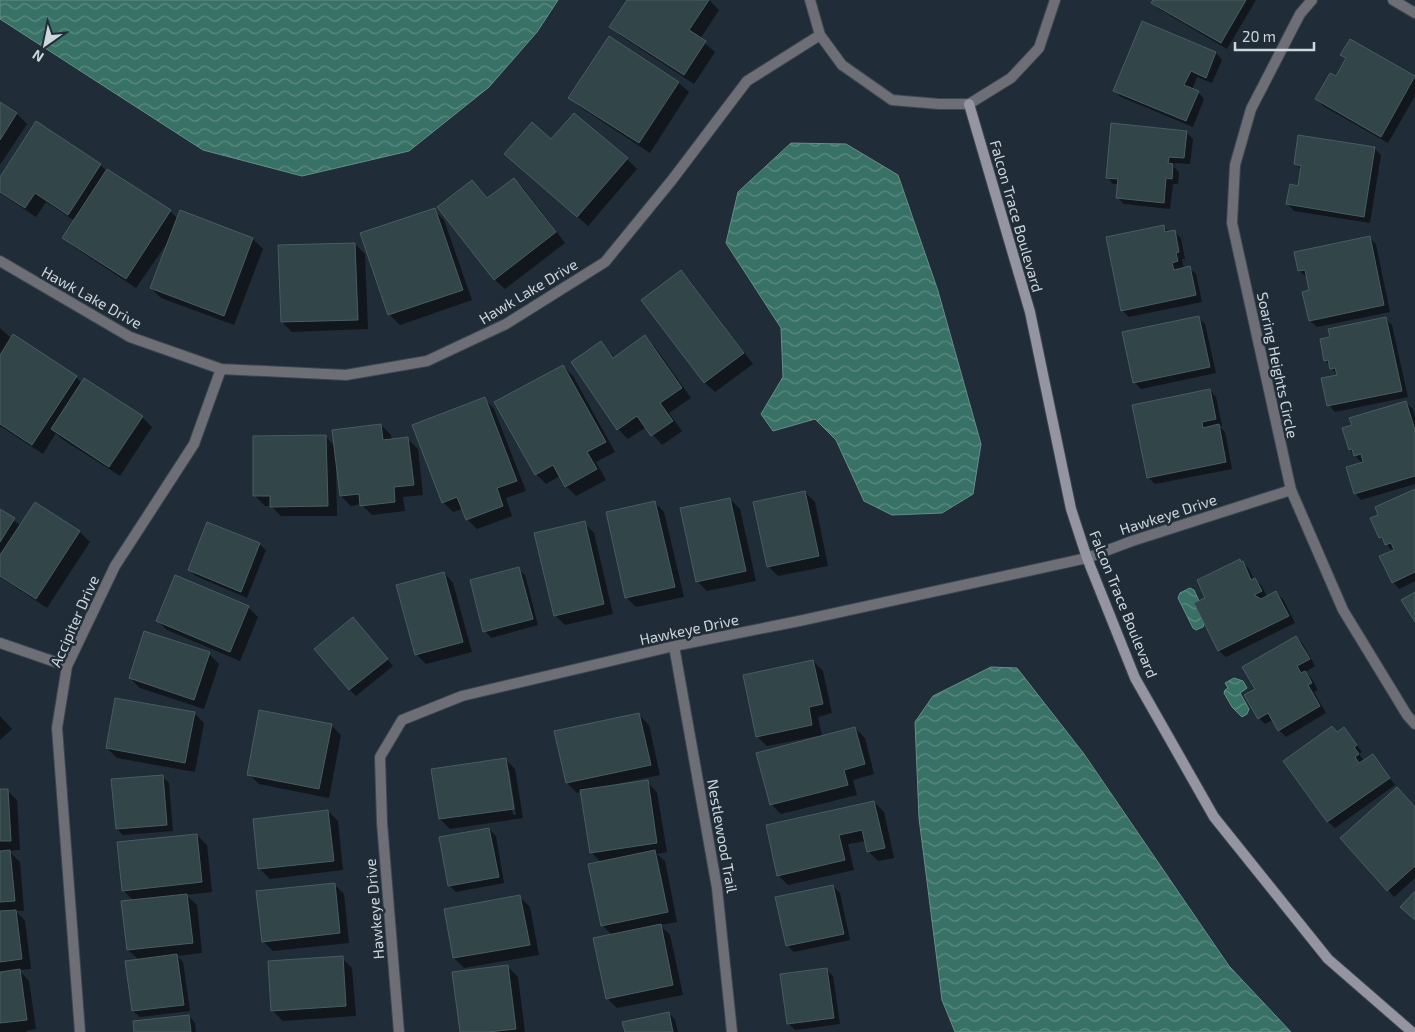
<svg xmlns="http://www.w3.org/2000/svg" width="1415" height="1032" viewBox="0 0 1415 1032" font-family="'Exo 2',sans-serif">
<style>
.water{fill:url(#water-waves);stroke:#658f89}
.shadow{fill:#0007;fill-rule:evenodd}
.building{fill:#32464a;stroke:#485d61}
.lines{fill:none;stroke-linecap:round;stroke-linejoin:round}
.street-casing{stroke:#3c4752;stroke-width:12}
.secondary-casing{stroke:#3c4752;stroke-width:12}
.street{stroke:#6e6f76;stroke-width:10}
.secondary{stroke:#9495a1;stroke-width:10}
.labels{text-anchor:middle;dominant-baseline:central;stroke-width:5;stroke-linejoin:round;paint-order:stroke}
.street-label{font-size:15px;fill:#ced6dd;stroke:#202c37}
</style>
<defs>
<pattern id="water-waves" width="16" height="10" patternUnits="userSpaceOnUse" patternTransform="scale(1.25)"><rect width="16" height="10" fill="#387165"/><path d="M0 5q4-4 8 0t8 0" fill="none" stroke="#5d8b82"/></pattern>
</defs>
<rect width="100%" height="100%" fill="#202c37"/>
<path class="water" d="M0 0H558L537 32 489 87 409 151 302 176 203 150 0 19Z
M791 143 846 144 898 175 938 291 981 444 973 494 942 513 892 515 864 501 836 440 815 419 773 431 761 414 783 377 781 328 726 243 738 192Z
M1190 588 1194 590 1199 601 1194 603 1204 623 1203 627 1196 630 1193 628 1178 598 1180 593Z
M991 667 1017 668 1084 754 1229 966 1291 1032H955L942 1000 919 818 915 722 933 696Z
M1234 678 1243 681 1247 688 1240 693 1249 709 1247 714 1242 717 1232 707 1224 693 1225 690 1228 688 1225 683Z"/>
<path class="shadow" d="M628 0H709L719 10 700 39 715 52 694 84 621 36 611 27Z
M1154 0H1256L1227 49 1159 9 1152 3Z
M1350 40 1415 77V96L1388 143 1323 106 1316 99 1336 78 1347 60 1342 55Z
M1216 53 1222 60 1212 83 1197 77 1192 90 1198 92 1204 99 1193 127 1121 97 1114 90Z
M679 83 689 92 650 153 580 107 570 97Z
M0 103 17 114 27 124 0 165Z
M36 123 100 165 107 171 170 211 178 219 253 239 263 249 234 325 161 298 151 288 170 239 136 288 74 247 64 238 75 221 46 202 36 217 0 193V179Z
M1186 132 1193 139 1190 164 1175 163 1174 167 1179 172 1178 184H1173L1170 209 1124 204 1117 197 1118 184H1113L1107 177Z
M551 141 627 159 637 169 588 226 516 164Z
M1374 148 1381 155 1370 223 1294 211 1288 204 1299 187 1302 170 1295 164Z
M514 179 524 189 565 243 505 289 495 280 439 207 472 182 488 199Z
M434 210 444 220 472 300 400 325 390 315 362 233Z
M1163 226 1170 233 1174 232 1181 238 1185 259H1182L1184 269 1189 268 1196 274 1202 302 1129 317 1122 310Z
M1369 237 1376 244 1390 312 1317 327 1310 321V291L1307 277 1299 271Z
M355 244 365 254 368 329 292 332 282 322Z
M681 272 691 282 753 364 715 392 705 383 643 300Z
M1199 318 1205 324 1216 373 1141 389 1134 382Z
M1386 319 1392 325 1408 397 1335 412 1329 405 1338 376 1325 360 1331 338Z
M0 328 12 339 76 377 82 383 142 417 152 427 120 476 62 439 56 433 43 454 0 426Z
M645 337 655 347 691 398 669 413 682 431 662 445 646 427 628 439 618 429 601 343 615 358Z
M563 366 573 376 615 452 596 462 606 480 576 496 566 486 560 476 546 484 536 474Z
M1210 390 1216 397 1222 426H1219L1225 432 1232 469 1155 484 1148 477Z
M484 399 494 409 526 491 506 498 512 516 477 529 467 519 462 509 453 512 443 502Z
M1406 403 1413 409 1415 417V484L1361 500 1355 493 1363 464 1350 450Z
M381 425 391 435 392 441 408 439 418 449 423 495 403 497 405 511 372 515 361 504 351 506 341 496 338 468H336L337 516H281L271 506H265L255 496 326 437 335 446Z
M1415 491V581L1399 589 1393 582V551L1380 537V516Z
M805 492 815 502 828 566 778 576 768 566Z
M730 499 740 509 756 581 707 591 697 581Z
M654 502 664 512 684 597 636 607 626 597Z
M35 504 80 532 90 542 47 608 0 577V510L21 526Z
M584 523 594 533 613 614 565 625 555 615Z
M259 544 266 550 247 598 196 576 189 570Z
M1243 562 1249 569 1254 580H1255L1262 586 1267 597 1276 593 1283 599 1295 623 1226 657 1219 651 1196 604 1207 598Z
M518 569 525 575 538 625 491 638 485 631Z
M444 573 453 583 472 652 426 664 416 654Z
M248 607 258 617 240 661 167 630 157 620Z
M353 619 393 666 356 696 349 689Z
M1296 637 1303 644 1315 666 1305 672 1312 679 1318 690 1314 692 1326 713 1286 737 1279 730 1273 720 1265 724 1259 718Z
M209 654 219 664 204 709 140 688 130 678Z
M813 661 823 671 832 713 818 717 822 735 767 746 757 736Z
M194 713 204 723 195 772 117 758 107 748Z
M639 715 649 725 660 775 616 784V786L647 782 657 792 667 852 657 854 665 861 677 922 660 925 670 935 683 995 617 1008 607 998 612 935 602 925 601 862 591 852 582 792 577 793 567 783Z
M0 716 12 729 0 740Z
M331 725 341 735 329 798 259 784 249 774Z
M855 728 865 738 874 774 853 780 857 795 781 814 771 804Z
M1343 728 1362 752 1359 754 1364 761 1372 756 1395 785 1335 828 1328 822 1284 761Z
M505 759 515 769 523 818 450 829 440 819 433 770ZM506 769H509L516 815H513Z
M163 777 169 783 173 831 123 835 117 829Z
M0 790H7L17 800 20 850 9 851 20 862 24 911H16L25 921 31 969 19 970 29 981 36 1029 26 1031 27 1032H0Z
M874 802 884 812 894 858 878 861 868 851 866 841 848 844 854 870 788 885 778 875Z
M1415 808V878L1394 897 1388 890Z
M328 811 338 821 343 870 270 879 260 869Z
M489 829 496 836 504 883 456 892 449 885Z
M197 835 207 845 212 892 186 895 197 905 202 953 177 956 183 962 190 1011 140 1017 133 1011 139 960 128 950 134 901 123 890Z
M334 884 344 894 349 943 273 951 263 941Z
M833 886 840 893 850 940 794 952 787 945Z
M520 897 530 907 539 955 464 968 454 958 446 910Z
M342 958 352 968 356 1016 283 1021 273 1011Z
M508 967 518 977 525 1032H461Z
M826 969 833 976 840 1024 795 1030 789 1024Z
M669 1013 675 1020 678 1032H626Z
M189 1016 195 1023 196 1032H136Z"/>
<path class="building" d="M627 0H709L689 30 706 41 684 75 609 27Z
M1153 0H1246L1221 43 1151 3Z
M1142 21 1216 52 1206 78 1191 71 1184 85 1199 91 1186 121 1113 91Z
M609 36 679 82 639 143 568 98Z
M1350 39 1415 76 1381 137 1315 99 1330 73 1336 76 1346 58 1340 55Z
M0 102 17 113 0 140Z
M574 113 628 158 577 217 504 154 532 122 551 139Z
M36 121 101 164 68 215 35 193 25 208 0 192V177Z
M1111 123 1187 131 1184 158 1169 157 1168 163 1173 164 1172 179 1166 178 1164 203 1116 198 1118 179 1106 178Z
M1298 135 1375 147 1364 217 1286 204 1290 184 1298 186 1301 166 1294 164Z
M107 169 171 210 126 279 62 238Z
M514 178 556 232 494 280 437 207 472 180 487 198Z
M435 208 463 290 388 315 360 233Z
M180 210 253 238 224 316 150 288Z
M1164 225 1165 232 1175 230 1179 252 1176 253 1178 261 1172 263 1174 270 1190 266 1196 295 1121 311 1106 237Z
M1370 236 1384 305 1309 321 1302 292 1309 290 1305 270 1298 271 1294 252Z
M355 243 358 320 281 322 278 245Z
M681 270 744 353 704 383 641 300Z
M1199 316 1210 367 1133 383 1122 332Z
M1386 317 1402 391 1327 406 1321 378 1337 375 1335 368 1330 369 1328 360 1324 361 1320 339 1330 337 1328 329Z
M13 334 77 376 32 445 0 424V355Z
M645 335 682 388 660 403 673 421 651 436 637 416 617 430 571 362 601 341 613 358Z
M563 365 606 442 587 452 597 469 565 487 553 465 535 475 494 402Z
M84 378 143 416 109 467 51 429Z
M1210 389 1216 419 1202 422 1203 428 1219 424 1226 462 1147 478 1132 405Z
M485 397 517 481 497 488 503 506 466 520 457 497 442 503 412 425Z
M1406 401 1415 430V476L1354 494 1346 467 1363 462 1361 454 1354 456 1352 449 1349 450 1342 428 1352 425 1349 418Z
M381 424 383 440 408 437 414 485 394 487 395 502 360 506 359 494 340 496 332 430Z
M326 435 328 506 270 507V496H253V436Z
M1415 489V572L1392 583 1379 556 1394 550 1391 543 1385 545 1382 537 1379 538 1370 518 1378 515 1375 507Z
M805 491 819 556 767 567 753 502Z
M730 498 746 571 696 582 680 508Z
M655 501 675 587 625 598 606 512Z
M35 502 80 531 36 599 0 576V555Z
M0 509 15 518 0 542Z
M585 521 604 604 554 616 534 533Z
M207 522 260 543 241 592 188 570Z
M1240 559 1241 562 1243 561 1251 580 1255 578 1262 591 1254 595 1261 599 1276 591 1289 616 1218 651 1194 603 1205 598 1197 580Z
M519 567 533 619 483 632 470 580Z
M444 572 463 642 415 655 396 585Z
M175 575 249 606 230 652 156 621Z
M1415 592V622L1401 600Z
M353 617 388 659 349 690 314 649Z
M144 631 210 652 194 700 129 678Z
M1296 636 1310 659 1297 666 1301 673 1305 671 1312 683 1308 685 1320 706 1278 731 1268 713 1258 719 1244 695 1255 689 1242 667Z
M813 660 823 704 809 707 812 725 756 737 743 675Z
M115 698 195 712 185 763 106 748Z
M259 710 332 724 319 789 247 775Z
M639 713 651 765 566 783 554 731Z
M1332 726 1337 732 1344 727 1357 745 1354 747 1359 754 1355 757 1359 763 1373 754 1390 778 1327 822 1283 761Z
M855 727 865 764 844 770 848 785 770 805 756 753Z
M506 758 514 809 439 819 431 769Z
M163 775 167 825 116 829 111 779Z
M648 780 657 843 590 853 580 790Z
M1397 787 1415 807V866L1387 891 1340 838Z
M0 789H8L11 841H0Z
M874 801 885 848 867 852 862 830 839 835 845 860 777 876 766 825Z
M328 810 334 861 258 869 253 819Z
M489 828 499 877 448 886 439 837Z
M197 834 202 882 122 891 117 842Z
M10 850 15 901 0 902V851Z
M655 850 668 912 601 926 588 864Z
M335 883 340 933 262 942 256 891Z
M833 885 844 934 786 946 775 897Z
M1415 891V920L1400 907Z
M187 894 193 943 127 950 121 901Z
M520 895 530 945 453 958 444 909Z
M16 910 22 959 0 962V911Z
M661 924 673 985 606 999 593 938Z
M177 954 184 1005 132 1011 125 961Z
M343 956 346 1006 271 1011 268 961Z
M508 965 516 1029 488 1032H460L452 972Z
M827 968 834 1018 787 1024 780 974Z
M20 969 27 1020 0 1023V972Z
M669 1012 673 1032H625L622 1022Z
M189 1015 191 1032H134L133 1021Z"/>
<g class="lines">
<g class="street-casing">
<path id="street" d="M810 0 820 35 842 65 892 100 939 104H969L1011 78 1039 48 1055 0
M1312 0 1300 14 1251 109 1235 165 1232 223 1291 490 1343 610 1407 715 1415 724
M1393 0 1415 13
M0 261 130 337 221 369 346 375 427 361 506 324 605 262 672 180 747 81 820 35
M0 643 67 666
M674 646 717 888 732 1032
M80 1032 57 728 67 666 115 566 194 444 221 369
M399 1032 382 823 380 757 402 720 462 696 674 646 799 621 1087 558 1132 541 1291 490"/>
</g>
<g class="secondary-casing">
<path id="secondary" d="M969 104 1030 312 1071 509 1087 558 1135 678 1214 817 1328 959 1412 1032"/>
</g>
<use href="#street" class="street"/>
<use href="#secondary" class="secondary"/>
</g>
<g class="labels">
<g class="street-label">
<text transform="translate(1017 216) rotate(74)">Falcon Trace Boulevard</text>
<text transform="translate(528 291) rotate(-31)">Hawk Lake Drive</text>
<text transform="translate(92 297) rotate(29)">Hawk Lake Drive</text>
<text transform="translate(1278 365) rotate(78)">Soaring Heights Circle</text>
<text transform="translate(1168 514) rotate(-18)">Hawkeye Drive</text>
<text transform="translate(1124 604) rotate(68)">Falcon Trace Boulevard</text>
<text transform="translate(74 621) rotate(-66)">Accipiter Drive</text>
<text transform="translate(689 629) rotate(-12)">Hawkeye Drive</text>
<text transform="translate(723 836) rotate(80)">Nestlewood Trail</text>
<text transform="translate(374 909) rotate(-95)">Hawkeye Drive</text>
</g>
</g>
<g transform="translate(45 45) rotate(213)" stroke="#202c37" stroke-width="4" paint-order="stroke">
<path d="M0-4L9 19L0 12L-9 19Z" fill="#ced6dd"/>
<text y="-8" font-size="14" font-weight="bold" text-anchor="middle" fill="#ced6dd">N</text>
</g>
<path d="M1235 42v8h79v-8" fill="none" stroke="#ced6dd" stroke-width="2.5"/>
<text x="1242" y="42" font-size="15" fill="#ced6dd" stroke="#202c37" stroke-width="4" paint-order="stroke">20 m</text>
</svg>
